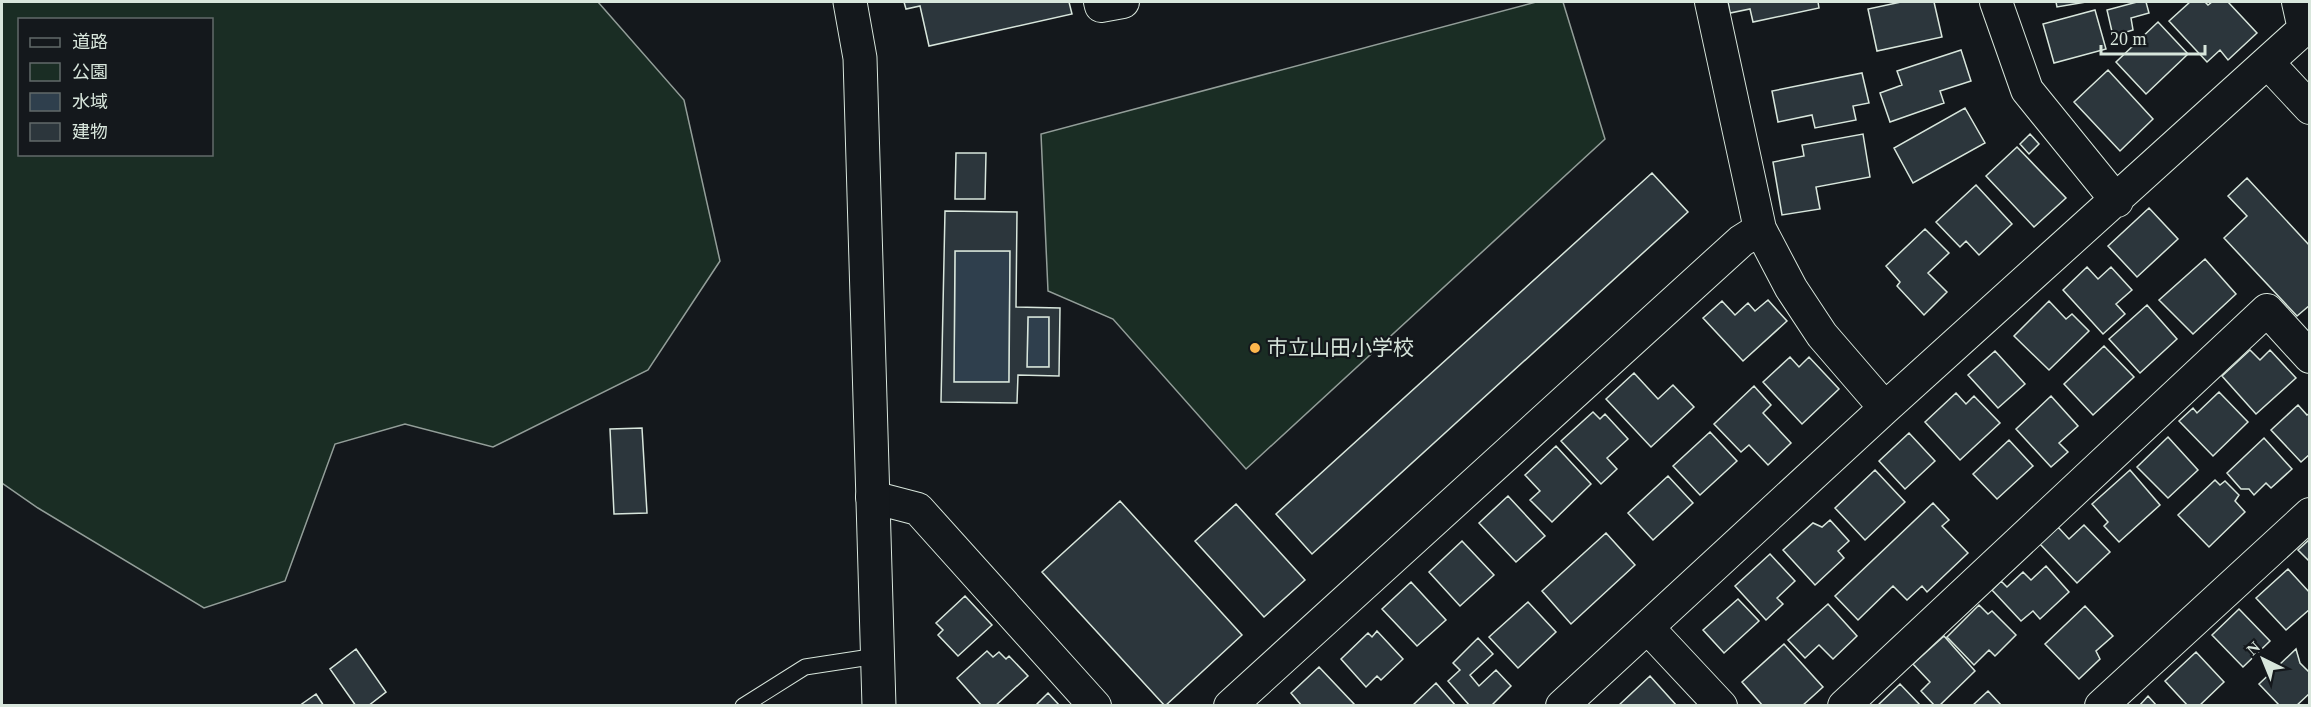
<svg xmlns="http://www.w3.org/2000/svg" width="2311" height="707" viewBox="0 0 2311 707" font-family="'Times New Roman','Noto Sans JP',serif">
<style>
.green{fill:#1a2d24;stroke:#939e99;stroke-width:1.5;fill-rule:evenodd}
.water{fill:#2f3f4d;stroke:#939e99;stroke-width:1.5}
.building{fill:#2c363c;stroke:#d8e6dc;stroke-width:1.5;fill-rule:evenodd}
.lines{fill:none;stroke-linecap:round;stroke-linejoin:round}
.service-casing{stroke:#d8e6dc;stroke-width:17}
.minor-casing{stroke:#d8e6dc;stroke-width:34}
.tertiary-casing{stroke:#d8e6dc;stroke-width:35}
.service{stroke:#14181c;stroke-width:15}
.minor{stroke:#14181c;stroke-width:32}
.tertiary{stroke:#14181c;stroke-width:33}
.poi-dot{fill:#ffb74d;stroke:#14181c;stroke-width:2}
.labels{text-anchor:middle;dominant-baseline:central;stroke-width:4.5;stroke-linejoin:round;paint-order:stroke}
.poi-label{font-size:21px;fill:#d8e6dc;stroke:#14181c;text-anchor:start}
</style>
<rect width="100%" height="100%" fill="#14181c"/>
<path class="green" d="M2 2H598L684 100 720 261 648 370 493 447 405 424 335 444 285 581 204 608 38 508 2 483ZM20 20H212V154H20Z
M1536 2H1563L1605 139 1246 469 1113 319 1048 291 1041 134Z"/>
<path class="water" d="M955 251H1010L1009 382H954Z
M1028 317H1049V367H1027Z"/>
<path class="building" d="M904 2H1069L1072 14 929 46 920 6 906 9Z
M1728 2H1818L1819 8 1753 22 1750 9 1730 13Z
M1901 2H1934L1942 37 1877 51 1868 9Z
M2056 2H2086L2057 7Z
M2137 2H2146L2149 13 2131 18 2133 30 2113 36 2107 10Z
M2190 2H2205L2208 5 2212 2H2228L2257 33 2228 60 2220 50 2207 62 2169 21Z
M2095 10 2106 49 2054 63 2043 24Z
M2158 22 2188 54 2146 94 2116 62Z
M1961 50 1971 81 1940 91 1944 103 1890 122 1880 93 1902 85 1897 71Z
M2108 70 2153 119 2120 151 2074 102Z
M1862 73 1869 103 1853 106 1856 120 1815 128 1812 115 1778 122 1772 91Z
M1965 108 1985 143 1913 183 1894 148Z
M1863 134 1870 177 1816 187 1820 209 1782 215 1773 162 1804 156 1802 145Z
M2030 134 2039 144 2029 154 2020 144Z
M2017 147 2066 198 2034 227 1986 176Z
M956 153H986L985 199H955Z
M1652 173 1688 212 1312 554 1276 514Z
M2247 178 2310 246V305L2297 316 2224 238 2247 216 2228 196Z
M1976 185 2012 224 1979 255 1966 241 1960 247 1936 222Z
M2149 208 2178 239 2137 277 2108 246Z
M945 211 1017 212 1016 307 1060 308 1059 376 1018 375 1017 403 941 402ZM955 251H1010L1009 382H954ZM1028 317H1049V367H1027Z
M1925 229 1949 253 1928 273 1947 292 1924 315 1897 286 1900 282 1886 266Z
M2205 259 2236 294 2193 334 2159 300Z
M2087 267 2098 279 2111 267 2132 290 2116 304 2125 314 2103 334 2063 290Z
M1768 300 1787 321 1743 361 1703 318 1722 301 1735 315 1748 303 1755 311Z
M2049 301 2066 319 2072 314 2089 331 2049 370 2014 336Z
M2147 305 2177 339 2140 373 2109 339Z
M2104 346 2134 377 2093 415 2064 384Z
M2250 350 2260 360 2270 350 2296 378 2256 414 2222 376Z
M1995 351 2025 384 1998 408 1968 375Z
M1790 357 1799 367 1809 357 1839 389 1802 424 1763 382Z
M1634 373 1658 399 1673 385 1694 407 1651 447 1606 399Z
M1754 386 1771 405 1763 413 1791 443 1768 465 1749 445 1741 452 1714 424Z
M2219 392 2248 422 2213 456 2179 421 2193 408 2197 413Z
M1956 393 1966 404 1974 396 2000 423 1960 460 1925 422Z
M2051 396 2078 426 2059 443 2068 452 2051 467 2016 429Z
M2298 405 2307 415 2310 413V454L2301 462 2271 430Z
M1593 412 1600 419 1605 414 1628 439 1607 458 1617 469 1601 484 1561 441Z
M642 428 647 513 614 514 610 429Z
M1710 432 1737 461 1700 495 1673 466Z
M1909 433 1935 461 1905 489 1879 461Z
M2168 437 2198 470 2168 498 2137 467Z
M2264 438 2292 469 2271 488 2266 483 2254 495 2249 489H2241L2227 473Z
M2009 440 2033 466 1997 499 1973 474Z
M1556 446 1591 484 1552 522 1530 500 1540 491 1525 475Z
M1875 470 1905 502 1865 540 1835 508Z
M2130 470 2160 505 2119 542 2104 526 2108 522 2092 504Z
M1668 476 1693 503 1653 540 1628 513Z
M2215 480 2220 485 2225 481 2239 495 2235 501 2245 512 2209 547 2178 515Z
M1508 496 1545 536 1516 562 1479 523Z
M1120 501 1242 635 1165 706 1042 572Z
M1933 503 1949 520 1942 526 1968 553 1927 592 1922 586 1907 600 1893 586 1858 620 1835 596Z
M1236 504 1305 580 1264 617 1195 541Z
M1830 520 1849 541 1838 551 1844 558 1815 585 1783 550 1813 523 1822 527Z
M2084 525 2110 552 2077 583 2040 544 2058 527 2069 539Z
M1606 533 1635 565 1571 624 1542 591Z
M2310 539V562L2298 550Z
M1462 541 1494 575 1460 606 1429 572Z
M1770 554 1795 581 1777 598 1783 604 1766 620 1735 586Z
M2046 566 2069 592 2040 619 2033 611 2021 621 1992 590 2001 581 2007 587 2023 572 2031 580Z
M2288 569 2310 593V609L2286 630 2256 598Z
M1411 582 1446 620 1417 646 1382 609Z
M965 596 992 625 958 656 938 635 943 630 936 623Z
M1738 599 1759 621 1724 653 1703 630Z
M1528 602 1556 632 1518 668 1489 637Z
M1828 604 1857 636 1833 659 1819 645 1805 658 1788 640Z
M1979 605 1988 614 1992 611 2016 635 1995 656 1989 650 1974 665 1947 637Z
M2085 606 2113 636 2096 651 2100 659 2079 679 2045 644Z
M2239 609 2270 641 2243 667 2212 635Z
M1377 631 1403 659 1381 680 1377 676 1366 687 1341 659 1368 633 1372 637Z
M1944 636 1975 671 1939 706H1935L1921 691 1930 682 1913 664Z
M1478 638 1493 654 1470 675 1479 686 1496 670 1511 686 1491 706H1470L1448 681 1460 670 1453 663Z
M1784 644 1823 687 1802 706H1763L1742 682Z
M356 649 386 692 368 706H356L330 669Z
M2296 649 2300 663 2310 673V693L2296 706H2280L2259 684Z
M987 651 993 657 999 652 1006 659 1009 656 1028 676 995 706H982L957 678Z
M2196 652 2224 682 2199 706H2188L2165 681Z
M1319 667 1354 704 1353 706H1302L1291 693Z
M1650 676 1677 706H1618Z
M1436 683 1456 706H1412Z
M1900 684 1921 706H1877Z
M1988 691 2002 706H1972Z
M1048 693 1060 706H1035Z
M316 694 324 706H299Z
M2148 696 2157 706H2139Z"/>
<g class="lines">
<g class="service-casing">
<path id="service" d="M743 706 805 667 877 656"/>
</g>
<g class="minor-casing">
<path id="minor" d="M1100 2 1101 6 1123 2
M1711 2 1760 229 1791 288 1822 335 1885 408
M1996 2 2027 90 2117 201
M2298 2 2304 29
M2268 63 2310 108
M872 497 918 509 1095 706
M1648 628 1721 706
M1230 706 1741 241 1760 229
M1562 706 1885 408 2304 29 2310 28
M1844 706 2267 310 2310 357
M2101 706 2310 514"/>
</g>
<g class="tertiary-casing">
<path id="tertiary" d="M850 2 860 58 879 706"/>
</g>
<use href="#service" class="service"/>
<use href="#minor" class="minor"/>
<use href="#tertiary" class="tertiary"/>
</g>
<circle class="poi-dot" cx="1255" cy="348" r="6"/>
<g class="labels">
<g class="poi-label">
<text x="1267" y="348">市立山田小学校</text>
</g>
</g>
<rect width="2311" height="707" fill="none" stroke="#d8e6dc" stroke-width="6"/>
<rect x="18" y="18" width="195" height="138" fill="#14181c" stroke="#626a69" stroke-width="1.5"/>
<rect x="30" y="38" width="30" height="9" fill="#14181c" stroke="#626a69" stroke-width="1.5"/>
<text x="72" y="48" font-size="18" fill="#d8e6dc">道路</text>
<rect x="30" y="63" width="30" height="18" fill="#1a2d24" stroke="#626a69" stroke-width="1.5"/>
<text x="72" y="78" font-size="18" fill="#d8e6dc">公園</text>
<rect x="30" y="93" width="30" height="18" fill="#2f3f4d" stroke="#626a69" stroke-width="1.5"/>
<text x="72" y="108" font-size="18" fill="#d8e6dc">水域</text>
<rect x="30" y="123" width="30" height="18" fill="#2c363c" stroke="#626a69" stroke-width="1.5"/>
<text x="72" y="138" font-size="18" fill="#d8e6dc">建物</text>
<g transform="translate(2263 659) rotate(317)" stroke="#14181c" stroke-width="4.5" paint-order="stroke">
<path d="M0-4.5L10 22L0 15L-10 22Z" fill="#d8e6dc"/>
<text y="-9" font-size="16" font-weight="bold" text-anchor="middle" fill="#d8e6dc">N</text>
</g>
<path d="M2101 45v9h104v-9" fill="none" stroke="#d8e6dc" stroke-width="3"/>
<text x="2110" y="45" font-size="18" fill="#d8e6dc" stroke="#14181c" stroke-width="4.5" paint-order="stroke">20 m</text>
</svg>
